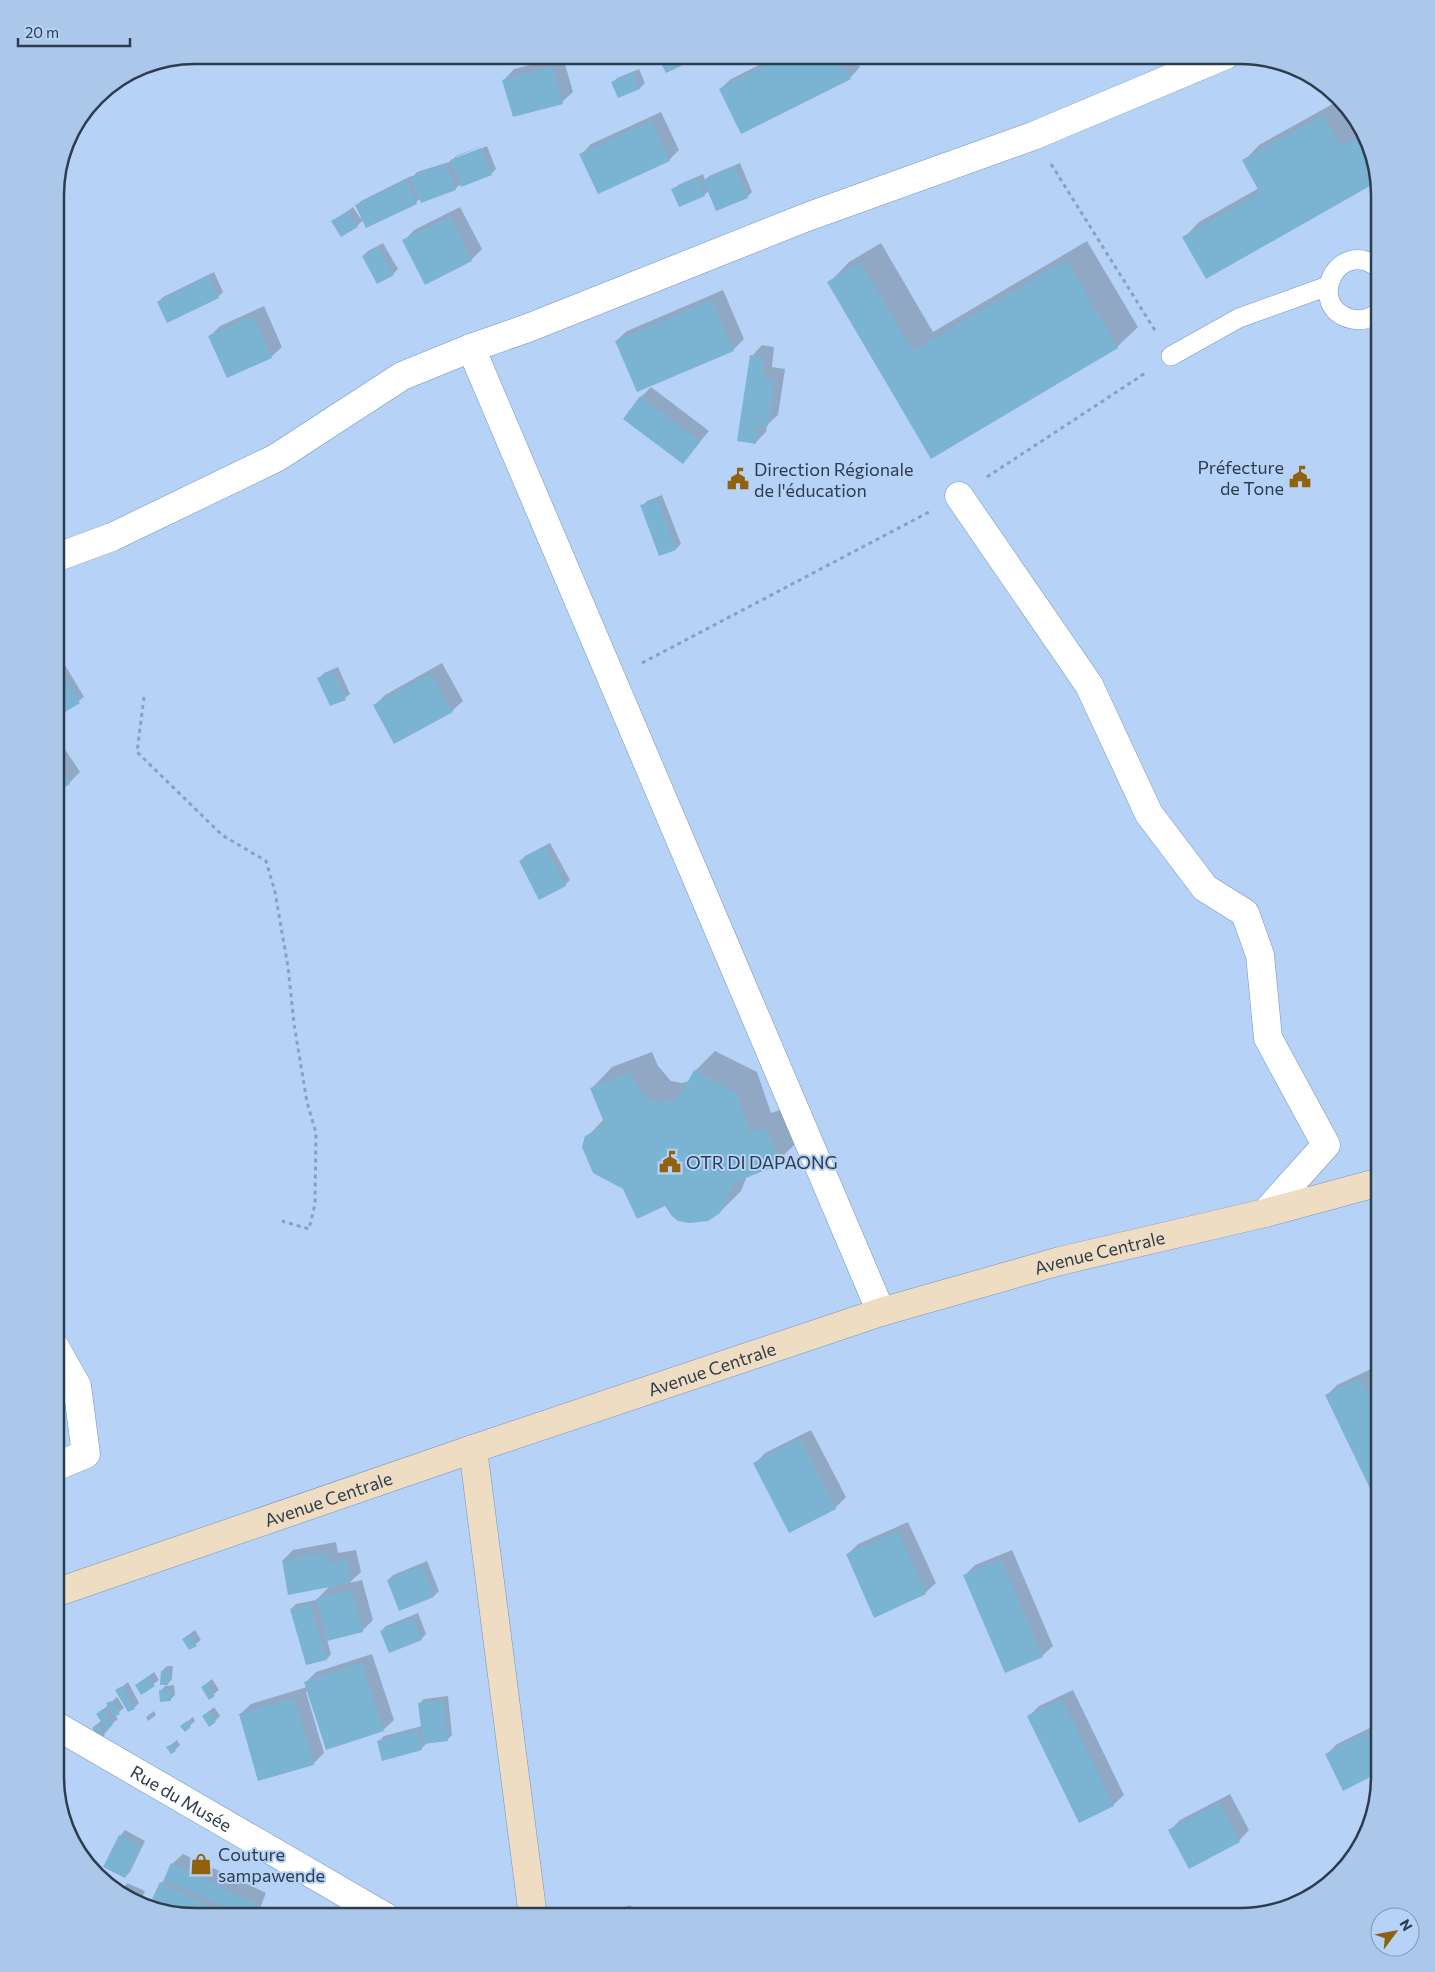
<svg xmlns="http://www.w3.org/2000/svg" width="1435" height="1972" viewBox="0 0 1435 1972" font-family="Commissioner,sans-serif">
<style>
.shadow{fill:#0003}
.building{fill:#7bb3d2}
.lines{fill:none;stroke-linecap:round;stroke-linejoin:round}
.lane-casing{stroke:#7194be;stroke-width:20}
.street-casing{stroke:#7194be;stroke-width:29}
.secondary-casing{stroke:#7194be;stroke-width:29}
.path{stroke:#89a1bf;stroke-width:3;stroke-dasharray:4 4;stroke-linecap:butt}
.lane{stroke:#fff;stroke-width:19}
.street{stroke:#fff;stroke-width:28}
.secondary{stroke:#eeddc3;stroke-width:28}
.labels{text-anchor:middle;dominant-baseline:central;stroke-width:4;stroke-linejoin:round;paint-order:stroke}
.poi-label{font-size:18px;fill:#2d3c4e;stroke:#b6d3f7;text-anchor:start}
.street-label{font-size:18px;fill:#2d3c4e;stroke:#b6d3f7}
.rim{fill:none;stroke:#2d3c4e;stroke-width:2.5}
</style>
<rect width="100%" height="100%" fill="#b6d3f7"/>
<path class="shadow" d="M659 55H685L687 59 682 64Z
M779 55H854L860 67 850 78 720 89 731 79Z
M563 57 573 92 562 102 504 80 514 69Z
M639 69 645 83 640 88 619 97 612 83 617 78Z
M1338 101 1342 105 1357 132 1362 129 1376 181 1184 238 1199 222 1259 188 1244 161 1259 145Z
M661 112 679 150 669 160 581 155 591 144Z
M486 144 456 157V159L487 146 496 169 491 174 461 184 455 189 420 198 416 203 363 220 357 226 333 221 353 207 361 219 362 218 356 206 361 201 411 176 412 178 417 172 452 161 456 156Z
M740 163 752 192 747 197 709 191 704 195 673 190 678 185 703 174 705 180 709 176Z
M460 207 482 249 471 260 425 283 404 241 414 230Z
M1087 241 1138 327 1117 347 932 457 829 283 849 262 881 243 933 332Z
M383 243 398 269 393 274 363 256 368 251Z
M214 272 223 292 218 297 158 302 163 297Z
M723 290 744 339 733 350 616 341 627 331Z
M264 306 282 347 271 357 210 336 220 326Z
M762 345 774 347 772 367 785 369 778 415 767 425 766 432 755 443 752 356Z
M651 387 709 431 682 463 641 397Z
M662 495 681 544 676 549 660 554 642 506 647 501Z
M442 663 463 701 452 711 375 705 385 695Z
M65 665 84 697 55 717V671Z
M338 667 350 694 345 698 319 678 324 673Z
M55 734 80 772 69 783 55 792Z
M550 843 570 880 565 885 520 861 525 856Z
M715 1051 757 1072 771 1113 786 1108 795 1144 774 1165 747 1176 741 1191 720 1212 665 1204 624 1188 587 1137 604 1119 592 1088 612 1067 652 1052 658 1066 671 1081 682 1083 689 1081 695 1071Z
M1371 1369 1380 1387V1497L1326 1396 1337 1385Z
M811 1430 846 1497 835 1508 755 1464 765 1453Z
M908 1522 936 1583 925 1593 847 1555 858 1544Z
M336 1542 338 1553 356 1550 361 1572 349 1583 362 1580 373 1620 362 1631 327 1640 331 1654 327 1659 291 1609 296 1604 316 1600 330 1586 283 1560 293 1550Z
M1012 1550 1053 1646 1042 1656 965 1575 975 1565Z
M427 1561 439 1591 434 1596 400 1610 388 1580 393 1575Z
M418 1613 426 1634 421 1639 381 1631 386 1626Z
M195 1630 201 1640 189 1649 183 1639Z
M372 1654 394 1720 383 1730 308 1691 306 1692 324 1753 313 1764 240 1714 251 1704 307 1687 305 1683 316 1672Z
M167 1666H173L172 1679 166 1686 174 1685 175 1695 170 1700 160 1691 167 1684 162 1671Z
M154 1672 159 1680 141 1693 136 1685Z
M212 1679 219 1690 209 1698 202 1687Z
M128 1682 139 1703 134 1708 117 1691Z
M1073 1690 1124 1795 1113 1805 1029 1716 1039 1706Z
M448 1696 452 1735 447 1740 426 1742V1744L421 1749 379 1741 384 1736 422 1726 419 1704 424 1699Z
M117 1697 124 1708 115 1715 118 1719 108 1727 109 1729 104 1734 93 1728 102 1720 98 1714Z
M214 1707 220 1716 215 1721 203 1717Z
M154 1711 156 1715 148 1721 146 1717Z
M193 1717 195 1721 185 1730 182 1726Z
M1380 1723V1771L1327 1754 1337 1744Z
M177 1740 180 1745 175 1750 168 1747Z
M1230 1794 1249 1830 1239 1841 1170 1830 1180 1820Z
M125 1830 145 1841 130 1872 125 1877 105 1867 121 1835Z
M183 1854 266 1893 260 1908 254 1914V1917H186L169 1912 172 1908 161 1883 166 1878 172 1864Z
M127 1883 145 1891 140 1903 125 1898 120 1893Z
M631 1905 634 1917H604L609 1911Z"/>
<path class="building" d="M657 55H678L683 65 666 73Z
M788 55H839L851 79 741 134 719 89Z
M553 66 563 104 513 117 502 80Z
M634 73 640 89 618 98 611 82Z
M1323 115 1341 147 1364 134 1377 182 1206 279 1182 237 1260 193 1242 160Z
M651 121 670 161 598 194 579 154Z
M481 148 492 175 461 187 450 160Z
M446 164 456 190 421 203 410 177Z
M735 167 748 198 716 211 703 180Z
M698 178 705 196 679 207 671 189Z
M406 180 417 204 366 228 355 205Z
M348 211 358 227 341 237 331 221Z
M450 217 472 261 425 285 402 240Z
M378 247 394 275 377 284 362 256Z
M1066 260 1118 348 931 459 827 282 860 262 913 351Z
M208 276 219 298 167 323 157 302Z
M712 300 734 351 637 392 615 341Z
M253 316 272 358 227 378 208 336Z
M750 355 764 357 762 377 775 379 768 426 759 425 756 444 737 441Z
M640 396 700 442 683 464 623 419Z
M658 500 676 550 659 556 640 505Z
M60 669 80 703 55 718V672Z
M333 671 346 700 330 706 317 678Z
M431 673 453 712 394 744 373 705Z
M55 760 70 784 55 793Z
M545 847 566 886 539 900 519 861Z
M694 1070 737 1093 750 1133 765 1127 778 1156 775 1166 734 1183 720 1213 708 1221 689 1223 678 1221 672 1216 665 1206 637 1219 623 1189 593 1173 582 1147 585 1136 605 1125 590 1088 631 1072 637 1086 650 1101 661 1103 674 1100 683 1091Z
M1380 1304V1329L1370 1309Z
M1360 1378 1380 1418V1499L1376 1501 1325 1395Z
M800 1439 836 1509 789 1533 753 1463Z
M898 1531 926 1594 874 1618 846 1554Z
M326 1552 328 1563 346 1560 351 1583 288 1595 282 1560Z
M1001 1559 1043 1657 1005 1673 963 1575Z
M422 1566 434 1597 399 1611 387 1580Z
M352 1590 363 1632 327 1641 316 1599Z
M310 1603 327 1660 306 1665 290 1609Z
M413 1617 422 1640 389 1653 380 1631Z
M190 1634 197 1646 189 1650 182 1639Z
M362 1663 384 1731 326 1750 304 1682Z
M161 1671H169L168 1685H160Z
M149 1676 155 1686 141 1695 135 1685Z
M207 1683 215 1696 209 1700 201 1687Z
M122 1686 135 1709 128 1712 115 1690Z
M170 1689 171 1701 160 1702 159 1690Z
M294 1698 314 1765 258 1781 239 1714Z
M1062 1699 1114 1806 1079 1823 1027 1716Z
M112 1701 120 1714 114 1717 106 1703Z
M443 1701 448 1741 423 1744 418 1703Z
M103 1709 113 1725 107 1730 96 1714Z
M209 1711 216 1722 209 1727 202 1716Z
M187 1721 191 1727 185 1732 180 1726Z
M97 1724 105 1735 100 1739 92 1728Z
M1380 1727V1772L1343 1791 1325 1754Z
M417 1730 422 1750 382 1761 377 1741Z
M172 1744 176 1751 171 1754 166 1747Z
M1219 1803 1240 1842 1189 1869 1168 1830Z
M119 1835 141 1846 125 1878 103 1867Z
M171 1863 257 1904 251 1917H244L164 1879Z
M160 1882 228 1917H187L152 1899Z
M121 1887 141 1897 139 1902 125 1898 119 1892Z
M627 1909 628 1917H601V1916Z"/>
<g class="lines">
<g class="lane-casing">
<path id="lane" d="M1380 311C1372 318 1362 321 1352 319 1304 308 1337 234 1380 269
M1171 356 1239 318 1328 286"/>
</g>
<g class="street-casing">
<g id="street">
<path d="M471 348 881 1312"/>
<path d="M959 496 1089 685 1149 814 1205 888 1245 913 1260 955 1268 1038 1326 1145 1265 1213"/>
<path d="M55 558 112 537 276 458 402 376 471 348 528 328 807 217 1033 136 1226 55"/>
<path d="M55 1467 86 1454 77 1386 55 1347"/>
<path id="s1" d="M55 1725 386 1917"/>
</g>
</g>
<g class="secondary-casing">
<g id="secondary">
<path d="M473 1449 533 1917"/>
<path id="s2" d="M55 1593 473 1449 881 1312 1060 1261 1265 1213 1380 1182"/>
</g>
</g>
<path class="path" d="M1051 164 1156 332
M987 477 1147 372
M642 663 931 511
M144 697 137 752 222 835 266 861 275 892 288 967 294 1024 307 1102 316 1133 315 1204 309 1229 282 1221"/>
<use href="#lane" class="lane"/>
<use href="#street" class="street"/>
<use href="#secondary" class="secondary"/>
</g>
<defs>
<g id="civic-bare" transform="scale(1.725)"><path d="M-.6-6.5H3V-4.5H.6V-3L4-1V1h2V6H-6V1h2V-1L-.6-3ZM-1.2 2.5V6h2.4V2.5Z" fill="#91610e" stroke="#b6d3f7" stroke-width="2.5" paint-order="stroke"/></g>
<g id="shop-bare" transform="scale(1.725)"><path d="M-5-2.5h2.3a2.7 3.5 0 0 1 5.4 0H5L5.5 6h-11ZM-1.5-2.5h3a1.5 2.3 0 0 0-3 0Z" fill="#91610e" stroke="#b6d3f7" stroke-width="2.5" paint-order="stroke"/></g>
</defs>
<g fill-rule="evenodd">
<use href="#civic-bare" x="1300" y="477"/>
<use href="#civic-bare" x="738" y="479"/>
<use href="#civic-bare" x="670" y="1162"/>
<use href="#shop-bare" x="201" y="1864"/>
</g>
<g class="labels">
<g class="poi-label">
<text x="1284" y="467" text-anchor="end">Préfecture<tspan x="1284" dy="21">de Tone</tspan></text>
<text x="754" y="469">Direction Régionale<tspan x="754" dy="21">de l'éducation</tspan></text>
<text x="686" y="1162">OTR DI DAPAONG</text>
<text x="218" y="1854">Couture<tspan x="218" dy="21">sampawende</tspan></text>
</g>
<g class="street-label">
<text stroke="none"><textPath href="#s2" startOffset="1099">Avenue Centrale</textPath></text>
<text stroke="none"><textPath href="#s2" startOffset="694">Avenue Centrale</textPath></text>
<text stroke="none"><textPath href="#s2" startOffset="289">Avenue Centrale</textPath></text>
<text stroke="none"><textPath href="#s1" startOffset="146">Rue du Musée</textPath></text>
</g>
</g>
<path d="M0 0H1435V1972H0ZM195 64H1240A131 131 0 0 1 1371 195V1777A131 131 0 0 1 1240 1908H195A131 131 0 0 1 64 1777V195A131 131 0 0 1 195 64Z" fill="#abc7e9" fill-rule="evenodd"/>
<path class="rim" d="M195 64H1240A131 131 0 0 1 1371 195V1777A131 131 0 0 1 1240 1908H195A131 131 0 0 1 64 1777V195A131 131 0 0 1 195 64Z"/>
<g transform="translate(1395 1932) rotate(58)"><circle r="24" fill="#b6d3f7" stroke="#7f97b3"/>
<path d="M0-4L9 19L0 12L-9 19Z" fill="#91610e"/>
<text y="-8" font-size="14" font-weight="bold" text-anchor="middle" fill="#2d3c4e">N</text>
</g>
<path d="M18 38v8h112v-8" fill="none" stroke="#2d3c4e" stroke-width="2.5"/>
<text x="25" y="38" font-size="15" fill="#2d3c4e" stroke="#b6d3f7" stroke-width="4" paint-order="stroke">20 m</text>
</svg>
